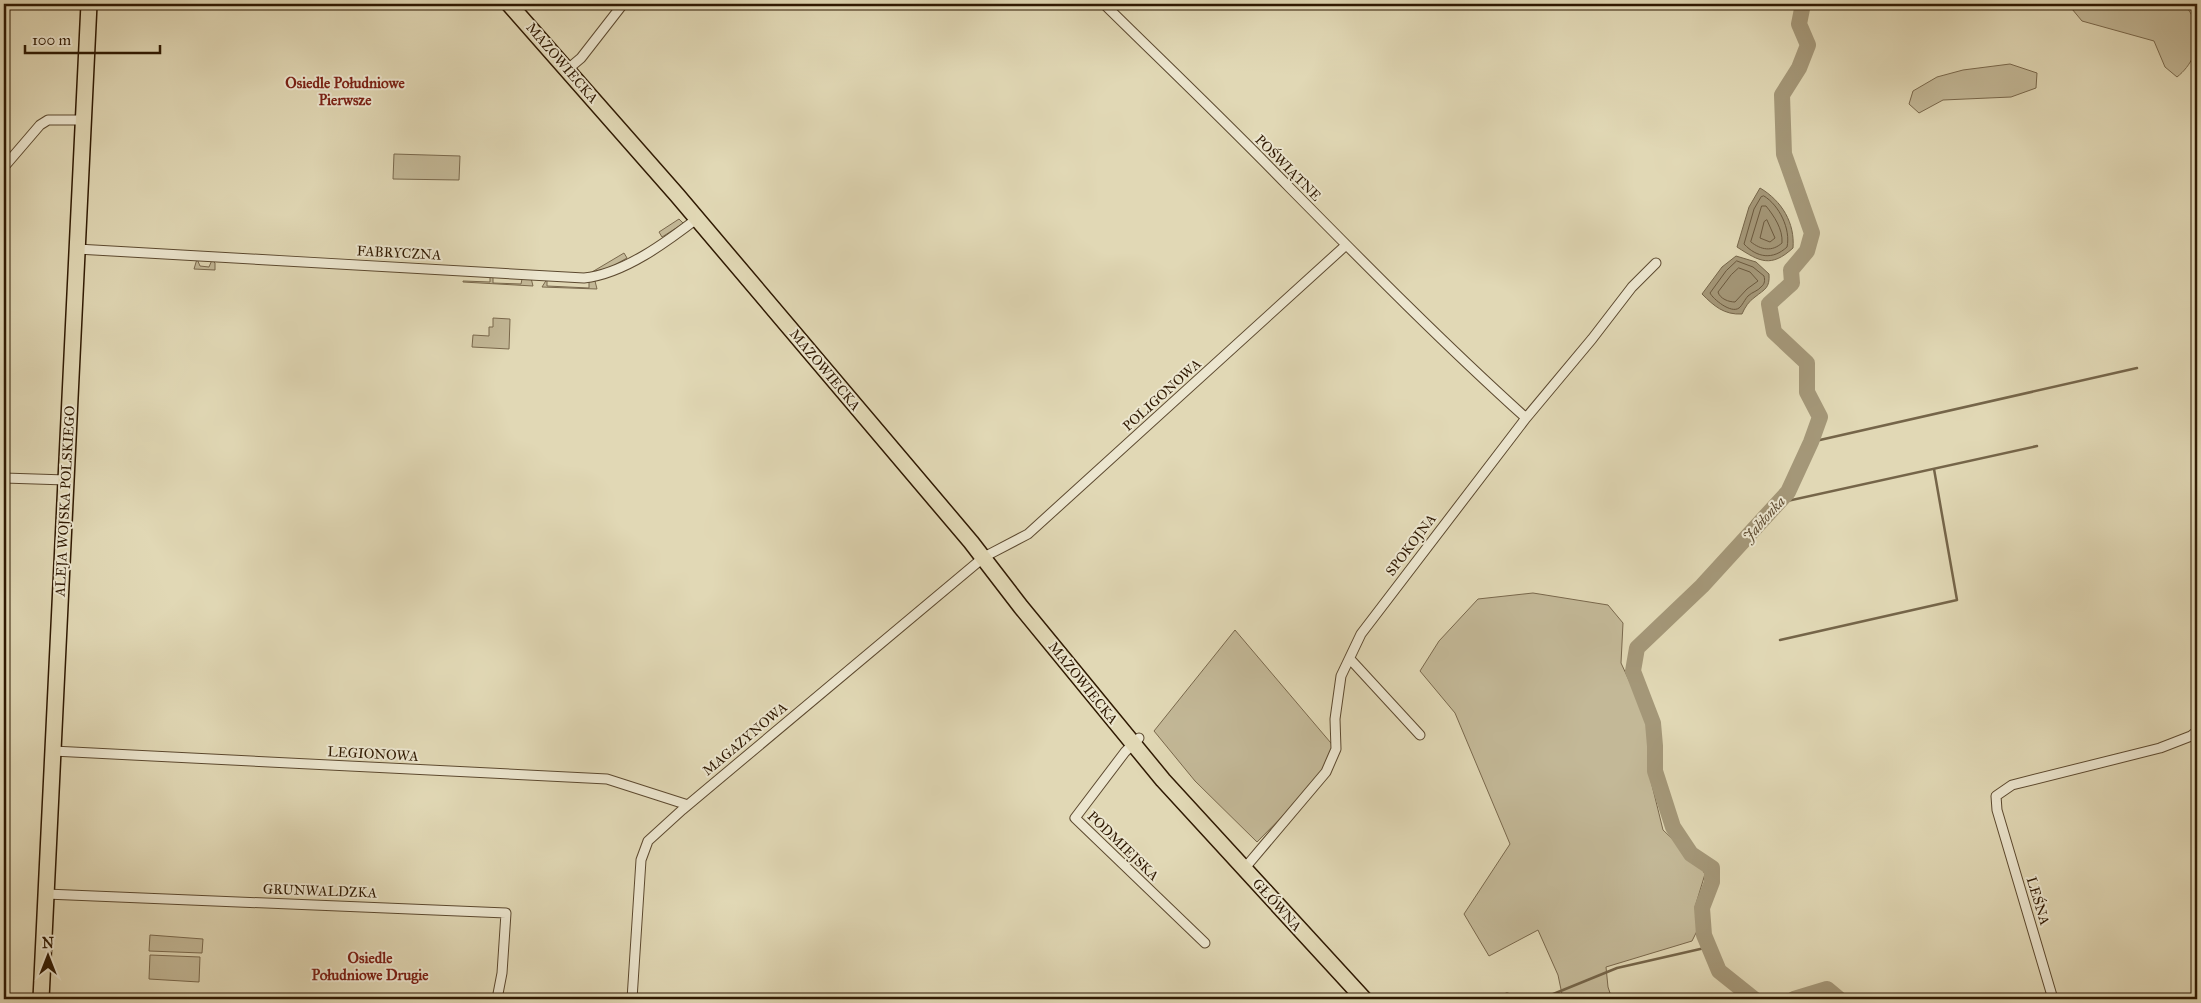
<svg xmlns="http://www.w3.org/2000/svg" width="2201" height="1003" viewBox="0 0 2201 1003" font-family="'IM FELL Great Primer',serif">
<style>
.green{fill:#c3b897;stroke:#79684c}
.water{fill:#a49778;stroke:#756549}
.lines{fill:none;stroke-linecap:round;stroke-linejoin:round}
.shore{stroke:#6a583d;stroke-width:1}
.stream{stroke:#756549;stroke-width:2.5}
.river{stroke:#a49778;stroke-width:16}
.minor-casing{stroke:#5c492f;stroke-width:11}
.primary-casing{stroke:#2f1902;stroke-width:18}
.minor{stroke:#ece6cf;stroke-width:9}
.primary{stroke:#e1d8b5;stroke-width:15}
.labels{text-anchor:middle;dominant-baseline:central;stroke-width:4;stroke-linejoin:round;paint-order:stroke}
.street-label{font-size:14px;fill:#2f1902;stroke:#ece6cf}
.neighbourhood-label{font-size:15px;font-weight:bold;fill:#7a1f14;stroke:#ece6cf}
.water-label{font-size:15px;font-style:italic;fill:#5e4b31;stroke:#ece6cf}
</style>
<rect width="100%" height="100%" fill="#e1d8b5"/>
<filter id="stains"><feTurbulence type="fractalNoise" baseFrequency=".004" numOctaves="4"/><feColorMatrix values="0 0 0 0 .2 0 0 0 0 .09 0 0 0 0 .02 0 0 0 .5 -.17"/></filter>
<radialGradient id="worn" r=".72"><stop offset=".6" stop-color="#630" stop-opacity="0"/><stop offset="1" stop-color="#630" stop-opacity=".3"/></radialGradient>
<path class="green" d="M2073 4H2185C2189 11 2196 20 2197 29 2200 48 2191 66 2177 77L2165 67 2154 41 2082 21 2072 9Z
M2010 64 2037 73 2036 88 2011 97 1943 100 1919 113 1909 104 1913 91 1937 77 1963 70Z
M394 154 460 156 459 180 393 179Z
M679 219 683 223 681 225 662 237 659 232Z
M624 253 627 258 609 268 592 272Z
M197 259 200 266 209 267 212 260 215 263V270L194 269Z
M490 277H493V283L521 284 522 279 531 278 533 286 463 282V281L490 282Z
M547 279V286L589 288V281H595L597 289 542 287Z
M493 318 510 319 509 349 472 347 473 335 489 336V327H493Z
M1533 593 1608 605 1623 623 1621 663 1647 719 1651 781 1663 830 1698 863 1705 874 1695 907 1699 927 1692 941 1606 967 1608 987 1612 999H1563L1558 975 1538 930 1489 956 1464 914 1510 844 1455 713 1420 671 1439 641 1478 599Z
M1235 630 1336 749 1326 772 1257 842 1195 781 1154 731Z
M150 935 203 939 202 953 149 951Z
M150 955 200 957 199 982 149 979Z"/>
<path class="water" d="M1760 188C1782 201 1795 223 1793 248 1771 268 1760 262 1737 247L1749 207Z
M1736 256 1756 262 1769 274C1770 288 1765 289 1755 297 1749 301 1745 307 1742 314 1724 315 1714 306 1702 294L1722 267Z"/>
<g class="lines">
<path class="shore" d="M1764 196C1779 205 1791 229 1787 247 1773 260 1757 258 1744 244L1754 209 1761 197Z
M1762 206H1766C1774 216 1783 229 1782 243 1772 252 1761 250 1751 242Z
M1767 220 1775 238 1770 242 1760 238 1764 222Z
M1737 261 1753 267 1764 276C1765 280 1765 284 1761 287 1758 291 1752 292 1748 296 1745 299 1742 306 1739 308 1731 314 1713 299 1710 293L1726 271Z
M1739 268 1750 272 1758 281 1747 289 1735 302C1729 302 1720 299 1718 292L1731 275Z"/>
<path class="stream" d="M1811 442 2137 368
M1778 503 2037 446
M1780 640 1957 600 1934 469
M1541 999 1617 968 1709 947"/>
<path class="river" d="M1754 999 1719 971 1704 935 1702 908 1712 882V868L1691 854 1673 827 1655 771V746L1653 723 1633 671 1637 648 1702 586 1788 492 1811 442 1820 417 1807 392V363L1774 332 1769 304 1792 283 1791 270 1807 251 1812 233 1784 154 1782 95 1799 68 1808 45 1799 24 1803 4
M1794 999 1827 989 1839 999"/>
<g class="minor-casing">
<path id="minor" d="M1104 4C1166 65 1229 125 1290 188 1367 266 1444 344 1526 418
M568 69 581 58 623 4
M4 167 40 125 48 120H84
M77 249 584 278C624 274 668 241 699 217
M4 478 66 480
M1350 659 1420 735
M1139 738 1125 752 1075 818 1205 943
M53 751 607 779 688 805
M1244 869 1326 772 1336 749 1335 719 1341 676 1361 634 1526 418 1592 339 1632 287 1656 263
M46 894 506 913 502 973 497 999
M632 999 641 860 648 841 682 810 984 557 1028 534 1345 246
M1506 999 1507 998
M2053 999 1997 810 1996 796 2012 785 2160 748 2191 736 2197 731"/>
</g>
<g class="primary-casing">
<path id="primary" d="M509 4 677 195 971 542 1021 607 1163 780 1364 999
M41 999 89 4"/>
</g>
<use href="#minor" class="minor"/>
<use href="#primary" class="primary"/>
</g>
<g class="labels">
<g class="street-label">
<text transform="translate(562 63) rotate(49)">MAZOWIECKA</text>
<text transform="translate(1288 168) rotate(45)">POŚWIĄTNE</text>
<text transform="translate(399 253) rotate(3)">FABRYCZNA</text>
<text transform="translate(825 370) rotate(50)">MAZOWIECKA</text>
<text transform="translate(1162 395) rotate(-42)">POLIGONOWA</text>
<text transform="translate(65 501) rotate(-87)">ALEJA WOJSKA POLSKIEGO</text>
<text transform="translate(1411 545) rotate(-53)">SPOKOJNA</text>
<text transform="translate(1083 683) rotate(51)">MAZOWIECKA</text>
<text transform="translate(745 739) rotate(-40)">MAGAZYNOWA</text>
<text transform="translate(373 754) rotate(3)">LEGIONOWA</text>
<text transform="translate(1123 846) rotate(44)">PODMIEJSKA</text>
<text transform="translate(320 891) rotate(2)">GRUNWALDZKA</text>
<text transform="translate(2038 901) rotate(73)">LEŚNA</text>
<text transform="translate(1277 905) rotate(48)">GŁÓWNA</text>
</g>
<g class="neighbourhood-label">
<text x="345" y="83">Osiedle Południowe<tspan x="345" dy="17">Pierwsze</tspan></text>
<text x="370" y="958">Osiedle<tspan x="370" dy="17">Południowe Drugie</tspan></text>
</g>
<g class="water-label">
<text transform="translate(1764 519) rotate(-48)">Jabłonka</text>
</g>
</g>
<rect width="2201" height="1003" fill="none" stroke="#e1d8b5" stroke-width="20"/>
<rect x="5" y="5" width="2191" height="993" fill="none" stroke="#2f1902" stroke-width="2.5"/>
<rect x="10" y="10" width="2181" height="983" fill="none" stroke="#2f1902"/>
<g transform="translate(48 956)" stroke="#ece6cf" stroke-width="4" paint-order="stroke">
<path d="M0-4L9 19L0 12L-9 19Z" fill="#2f1902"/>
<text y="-8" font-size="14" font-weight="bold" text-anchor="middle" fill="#2f1902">N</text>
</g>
<path d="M25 45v8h135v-8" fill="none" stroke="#2f1902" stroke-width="2.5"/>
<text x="32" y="45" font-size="15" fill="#2f1902" stroke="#ece6cf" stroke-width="4" paint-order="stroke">100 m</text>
<rect width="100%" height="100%" filter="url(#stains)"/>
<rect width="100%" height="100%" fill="url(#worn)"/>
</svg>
